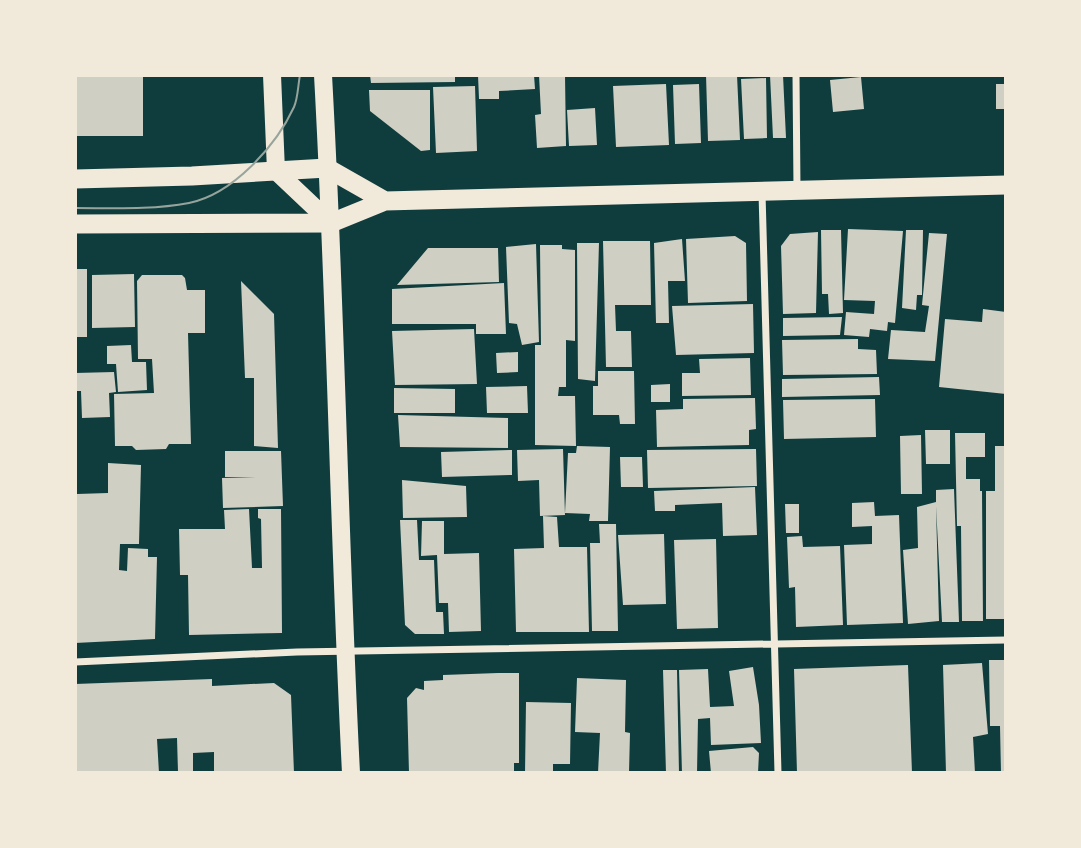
<svg xmlns="http://www.w3.org/2000/svg" width="1081" height="848" viewBox="0 0 1081 848" font-family="Spectral,serif">
<style>
.building{fill:#cfcfc3}
.lines{fill:none;stroke-linecap:round;stroke-linejoin:round}
.minor{stroke:#f1e9da;stroke-width:7}
.primary{stroke:#f1e9da;stroke-width:18}
.trunk{stroke:#f1e9da;stroke-width:19}
.tram{stroke:#97a49c;stroke-width:2}
</style>
<rect width="100%" height="100%" fill="#0f3d3e"/>
<path class="building" d="M75 75H143V136H75Z
M370 75H455V82L371 83Z
M478 75H534L535 89 499 91V99H479Z
M539 75H565L566 146 537 148 535 115 541 114Z
M706 75H737L740 140 708 141Z
M770 75H783L786 138H773Z
M861 77 864 109 833 112 830 80Z
M766 78 767 138 744 139 741 79Z
M666 84 669 145 616 147 613 86Z
M699 84 701 143 675 144 673 85Z
M996 84H1006V109H996Z
M475 86 477 151 436 153 433 87Z
M369 90H430V150L421 151 370 111Z
M595 108 597 145 569 146 567 110Z
M848 229 903 231 895 323 888 322 887 331 870 329 869 337 844 335 846 312 874 314 875 301 844 300Z
M821 230H841L843 313 829 314 828 294H822Z
M906 230H923L922 295H917L916 310 902 308Z
M818 232 816 313 783 314 781 246 790 234Z
M929 233 947 234 935 361 888 359 891 330 925 332 929 306 922 305Z
M735 236 746 243 747 301 688 303 686 239Z
M682 239 685 281H668L669 323H656L654 243Z
M603 241H650L651 305H615L616 331H631L632 367H606Z
M577 243H599L595 381 578 379Z
M536 244 539 342 522 345 517 324 509 323 506 247Z
M540 245H562V249L575 250V341L566 340V387H559L558 396H575L576 446 535 445V345H541Z
M428 248H498L499 282 397 285Z
M75 269H87V337H75Z
M134 274 135 327 92 328V275Z
M142 275H182L185 278 187 290H205V333H188L191 444H169L166 449 136 450 132 446H115L114 394 154 393 152 359H138L137 281Z
M241 281 274 314 278 448 254 446V378H245Z
M504 283 506 334H476V324H392V289Z
M753 304 754 353 676 355 672 306Z
M983 309 1006 312V394L939 387 945 319 982 322Z
M842 317 840 335 783 336V318Z
M474 329 477 384 395 385 392 331Z
M858 339V349L876 350 877 374 783 375 782 340Z
M131 345 132 362H146L147 390 118 392 116 364H107V346Z
M518 352V372L497 373 496 353Z
M750 358 751 395 682 396V373H700L699 359Z
M598 371H634L635 424H620L619 415H593V386H598Z
M114 372 116 392 109 393 110 417 82 418 81 391H76L75 373Z
M879 377 880 395 782 397V379Z
M670 384V402H651V385Z
M527 386 528 413H487L486 387Z
M394 388 455 389V413H394Z
M755 398 756 429 749 430V445L657 447 656 410 683 409V399Z
M875 399 876 437 784 439 783 400Z
M398 415 508 418V448L400 447Z
M925 430H950V464H926Z
M955 433H985V457H966V479H980V491H982L983 621H962L961 526H957Z
M921 435 922 494H901L900 436Z
M577 446 610 447 608 521H589L590 514 565 513 568 453H576Z
M995 446H1006V619H986V491H995Z
M563 449 565 515 540 516 539 480 518 481 517 450Z
M756 449 757 486 648 488 647 450Z
M512 450V475L442 477 441 452Z
M225 451H281L283 506 223 508 222 478 256 477H225Z
M620 457H642L643 487H621Z
M108 463 141 465 139 544H120L119 570 127 571 128 548 148 549V557H157L155 639 75 643 77 494 108 493Z
M402 480 466 486 467 517 403 518Z
M755 487 757 535 723 536 722 503 675 505V511H655L654 491Z
M954 489 959 622H942L936 506 939 621 908 624 903 550 918 548 917 507 936 502V490Z
M874 502 875 516 899 515 903 623 847 625 844 545 872 544V526L852 527V503Z
M785 504H799V533H786Z
M249 509 252 568H262L261 519 258 518V509H281L282 633 189 635 188 575H180L179 529H225L224 510Z
M543 516 557 517 559 547H587L589 632H516L514 549 544 548Z
M400 520H417L419 560H434L436 612H443L444 634H415L405 625Z
M422 521H444V554L479 553 481 631 449 632 448 603H439L437 555 421 556Z
M599 524H616L618 631H592L590 543H600Z
M664 534 666 604 623 605 618 535Z
M802 536 803 547 840 546 843 625 796 627 795 587 789 588 787 537Z
M716 539 718 628 677 629 674 540Z
M989 660H1006V773H1001L1000 726H990Z
M982 663 988 734 973 737 975 773H946L943 665Z
M908 665 912 773H797L794 669Z
M753 667 759 705 761 743 711 745 710 718 698 719 697 773H682L679 670 708 669 710 707 734 706 729 671Z
M663 670H677L679 773H666Z
M498 673H519V763H514V773H409L407 698 416 688 424 690V681L443 680V675Z
M577 678 626 680 625 732 630 733 629 773H598L600 733 575 732Z
M212 679V686L274 683 291 695 294 773H214V752L193 753V772H178L177 738 157 739 159 773H75V684Z
M526 702 571 703 570 764H553V773H525Z
M753 747 759 753 758 773H711L709 751Z"/>
<g class="lines">
<path class="minor" d="M796 75 797 189
M762 193 778 773
M75 662 297 652 1006 640"/>
<path class="primary" d="M272 75 276 171 331 223
M323 75C336 308 339 540 351 773"/>
<path class="trunk" d="M75 179 192 176 327 168 385 201
M75 224 331 223 385 201 1006 185"/>
<path class="tram" d="M75 208C113 208 152 210 189 203 233 194 276 146 294 107 298 98 298 85 300 75"/>
</g>
<rect width="1081" height="848" fill="none" stroke="#f1e9da" stroke-width="154"/>
</svg>
